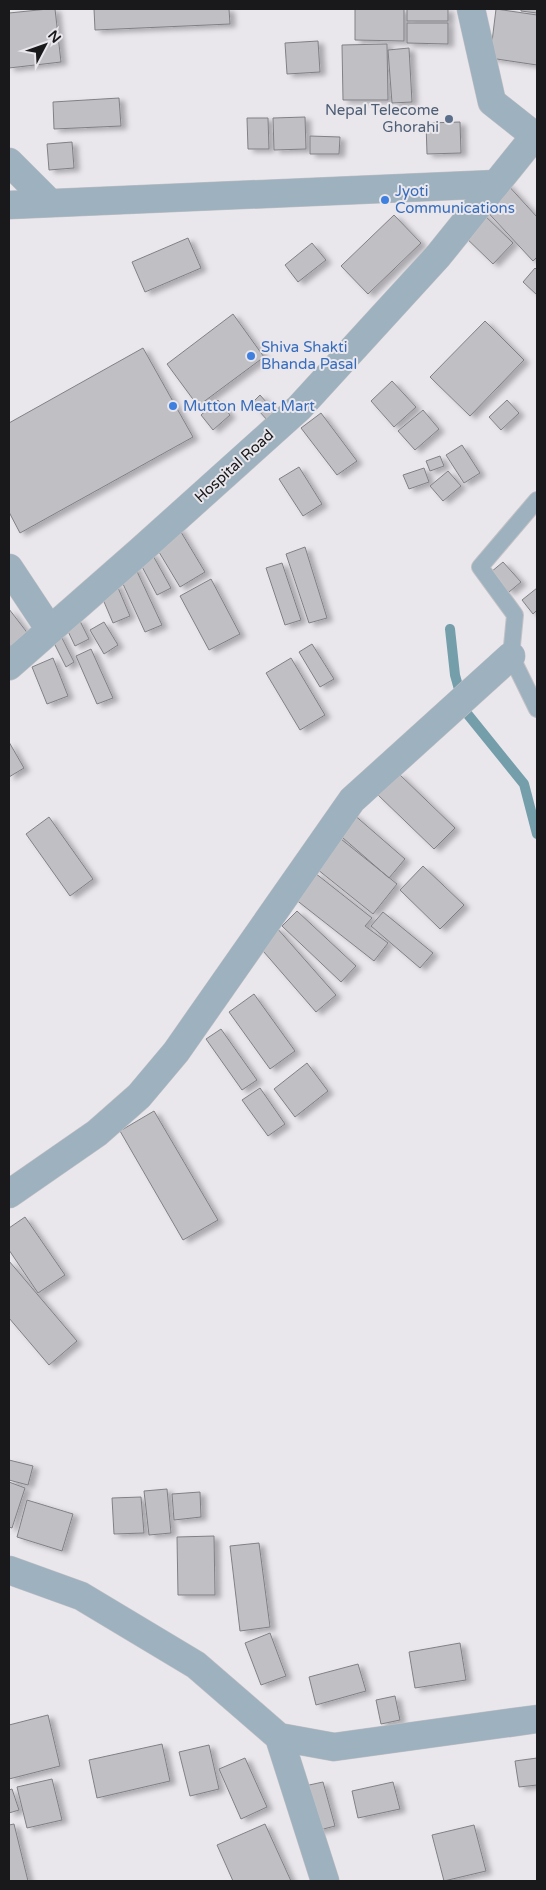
<svg xmlns="http://www.w3.org/2000/svg" width="546" height="1890" viewBox="0 0 546 1890" font-family="'Varela Round',sans-serif">
<style>
.lines{fill:none;stroke-linecap:round;stroke-linejoin:round}
.stream{stroke:#759eab;stroke-width:10}
.building{fill:#c0c0c4;stroke:#818185;filter:url(#shadow)}
.service-casing{stroke:#c4c2c6;stroke-width:18}
.minor-casing{stroke:#c4c2c6;stroke-width:29}
.tertiary-casing{stroke:#c4c2c6;stroke-width:29}
.service{stroke:#9eb1bf;stroke-width:16}
.minor{stroke:#9eb1bf;stroke-width:28}
.tertiary{stroke:#9eb1bf;stroke-width:28}
.service-dot{fill:#5c6f8a;stroke:#e9e7ec;stroke-width:2}
.shop-dot{fill:#3f7fe0;stroke:#e9e7ec;stroke-width:2}
.labels{text-anchor:middle;dominant-baseline:central;stroke-width:4;stroke-linejoin:round;paint-order:stroke}
.service-label{font-size:15px;fill:#4e5e75;stroke:#e9e7ec;text-anchor:end}
.shop-label{font-size:15px;fill:#366cbe;stroke:#e9e7ec;text-anchor:start}
.street-label{font-size:15px;fill:#19181a;stroke:#e9e7ec}
</style>
<defs>
<filter id="shadow"><feDropShadow dx="5.5" dy="3" stdDeviation="2.5" flood-color="#0004"/></filter>
</defs>
<rect width="100%" height="100%" fill="#e9e7ec"/>
<g class="lines">
<path class="stream" d="M450 629 455 675 465 711 524 784 537 834"/>
</g>
<path class="building" d="M48 9H55L61 62 9 68V13Z
M94 9H229L230 24 95 30Z
M355 9H404V41L355 40Z
M407 9H448V21H407Z
M496 9 537 15V65L490 58Z
M521 9H537V13L521 11Z
M407 23H448V44L407 43Z
M318 41 320 72 287 74 285 43Z
M387 44 388 100H343L342 45Z
M409 48 412 102 392 103 388 50Z
M119 98 121 126 54 129 53 102Z
M305 117 306 149 274 150 273 118Z
M247 118H268L269 149H248Z
M460 122 461 153 427 154 426 123Z
M310 136 340 137 339 154H310Z
M72 142 74 168 49 170 47 144Z
M506 183 537 217V257L533 261 481 205Z
M480 211 513 243 493 264 460 232Z
M394 215 421 243 368 294 341 266Z
M188 238 201 268 145 292 132 262Z
M312 243 326 260 298 282 285 265Z
M535 268 537 270V295L523 282Z
M233 314 264 357 198 406 167 364Z
M485 321 524 360 470 416 430 377Z
M143 348 193 437 20 533 9 512V423Z
M392 381 416 407 394 427 371 401Z
M260 395 275 412 267 420 252 403Z
M218 400 230 415 213 430 201 415Z
M507 400 519 413 501 430 489 417Z
M423 410 439 429 415 450 398 431Z
M321 413 357 461 337 475 301 428Z
M462 445 480 473 464 483 446 455Z
M440 456 444 466 430 471 426 461Z
M299 467 322 504 303 516 279 479Z
M424 468 429 482 409 489 403 475Z
M448 471 461 486 443 501 430 486Z
M178 527 205 572 180 587 153 542Z
M305 547 327 618 309 623 286 554Z
M151 552 171 588 157 595 138 559Z
M503 562 521 582 509 592 491 572Z
M282 563 301 620 285 625 266 568Z
M134 565 162 625 145 632 118 573Z
M211 579 240 634 209 650 180 596Z
M116 583 130 616 113 623 99 590Z
M537 588V610L533 614 522 600Z
M9 609 29 635 12 648 9 644Z
M79 619 89 639 75 646 65 625Z
M104 622 118 645 104 654 90 630Z
M59 632 74 662 66 667 51 637Z
M312 644 334 679 320 687 299 652Z
M91 649 113 698 97 704 76 656Z
M53 658 68 696 47 704 32 667Z
M291 658 325 715 300 730 266 673Z
M9 742 24 768 9 777Z
M398 773 455 828 434 849 377 794Z
M352 813 405 859 389 878 335 831Z
M49 817 93 879 70 896 26 834Z
M336 835 397 884 373 914 312 865Z
M423 866 464 905 440 929 400 890Z
M315 873 372 918 365 926 388 943 374 961 295 899Z
M297 911 356 966 341 982 282 926Z
M383 912 433 953 420 968 371 926Z
M276 927 336 995 316 1012 257 944Z
M254 994 295 1051 270 1069 229 1012Z
M221 1029 257 1080 242 1090 206 1039Z
M307 1063 328 1091 295 1117 274 1089Z
M260 1088 285 1124 268 1136 242 1100Z
M154 1111 218 1220 183 1240 120 1131Z
M25 1217 65 1275 38 1293 9 1250V1228Z
M9 1261 77 1341 49 1365 9 1318Z
M9 1460 33 1466 28 1485 9 1480Z
M9 1482 25 1488 12 1528 9 1527Z
M167 1489 171 1533 149 1535 144 1491Z
M200 1492 201 1517 174 1520 172 1494Z
M141 1497 144 1533 114 1534 112 1498Z
M27 1500 73 1514 62 1551 17 1537Z
M214 1536 215 1595H178L177 1537Z
M259 1543 270 1627 240 1631 230 1546Z
M270 1633 286 1676 261 1685 245 1643Z
M460 1643 466 1680 415 1688 409 1652Z
M358 1664 366 1691 316 1705 309 1677Z
M395 1696 400 1720 381 1724 376 1700Z
M48 1715 60 1766 9 1779V1725Z
M162 1744 170 1781 97 1798 89 1760Z
M209 1745 219 1789 190 1796 179 1752Z
M245 1758 267 1807 241 1819 219 1769Z
M537 1758V1785L519 1787 515 1761Z
M52 1779 62 1820 27 1828 17 1787Z
M323 1782 335 1826 312 1832 300 1787Z
M393 1782 400 1809 358 1818 352 1791Z
M12 1789 19 1810 9 1813V1790Z
M14 1824 28 1881H9V1825Z
M265 1824 291 1881H233L217 1845Z
M474 1825 486 1871 444 1881 432 1835Z"/>
<g class="lines">
<g class="service-casing">
<path id="service" d="M537 500 480 567 515 615 511 656 537 709"/>
</g>
<g class="minor-casing">
<path id="minor" d="M471 9 492 102 535 136
M9 162 50 203
M9 205 496 184
M9 568 50 630
M9 1194 97 1133 139 1096 176 1052 352 800 511 656
M9 1570 81 1596 196 1665 279 1737 334 1747 537 1719
M279 1737 325 1881"/>
</g>
<g class="tertiary-casing">
<path id="tertiary" d="M9 666 140 551 299 408 438 256 537 133"/>
</g>
<use href="#service" class="service"/>
<use href="#minor" class="minor"/>
<use href="#tertiary" class="tertiary"/>
</g>
<circle class="service-dot" cx="449" cy="119" r="5"/>
<g class="shop-dot">
<circle cx="385" cy="200" r="5"/>
<circle cx="251" cy="356" r="5"/>
<circle cx="173" cy="406" r="5"/>
</g>
<g class="labels">
<g class="service-label">
<text x="439" y="110">Nepal Telecome<tspan x="439" dy="17">Ghorahi</tspan></text>
</g>
<g class="shop-label">
<text x="395" y="191">Jyoti<tspan x="395" dy="17">Communications</tspan></text>
<text x="261" y="347">Shiva Shakti<tspan x="261" dy="17">Bhanda Pasal</tspan></text>
<text x="183" y="406">Mutton Meat Mart</text>
</g>
<g class="street-label">
<text transform="translate(234 466) rotate(-42)">Hospital Road</text>
</g>
</g>
<rect width="546" height="1890" fill="none" stroke="#19181a" stroke-width="20"/>
<g transform="translate(45 45) rotate(49)" stroke="#e9e7ec" stroke-width="4" paint-order="stroke">
<path d="M0-4L9 19L0 12L-9 19Z" fill="#19181a"/>
<text y="-8" font-size="14" font-weight="bold" text-anchor="middle" fill="#19181a">N</text>
</g>
</svg>
